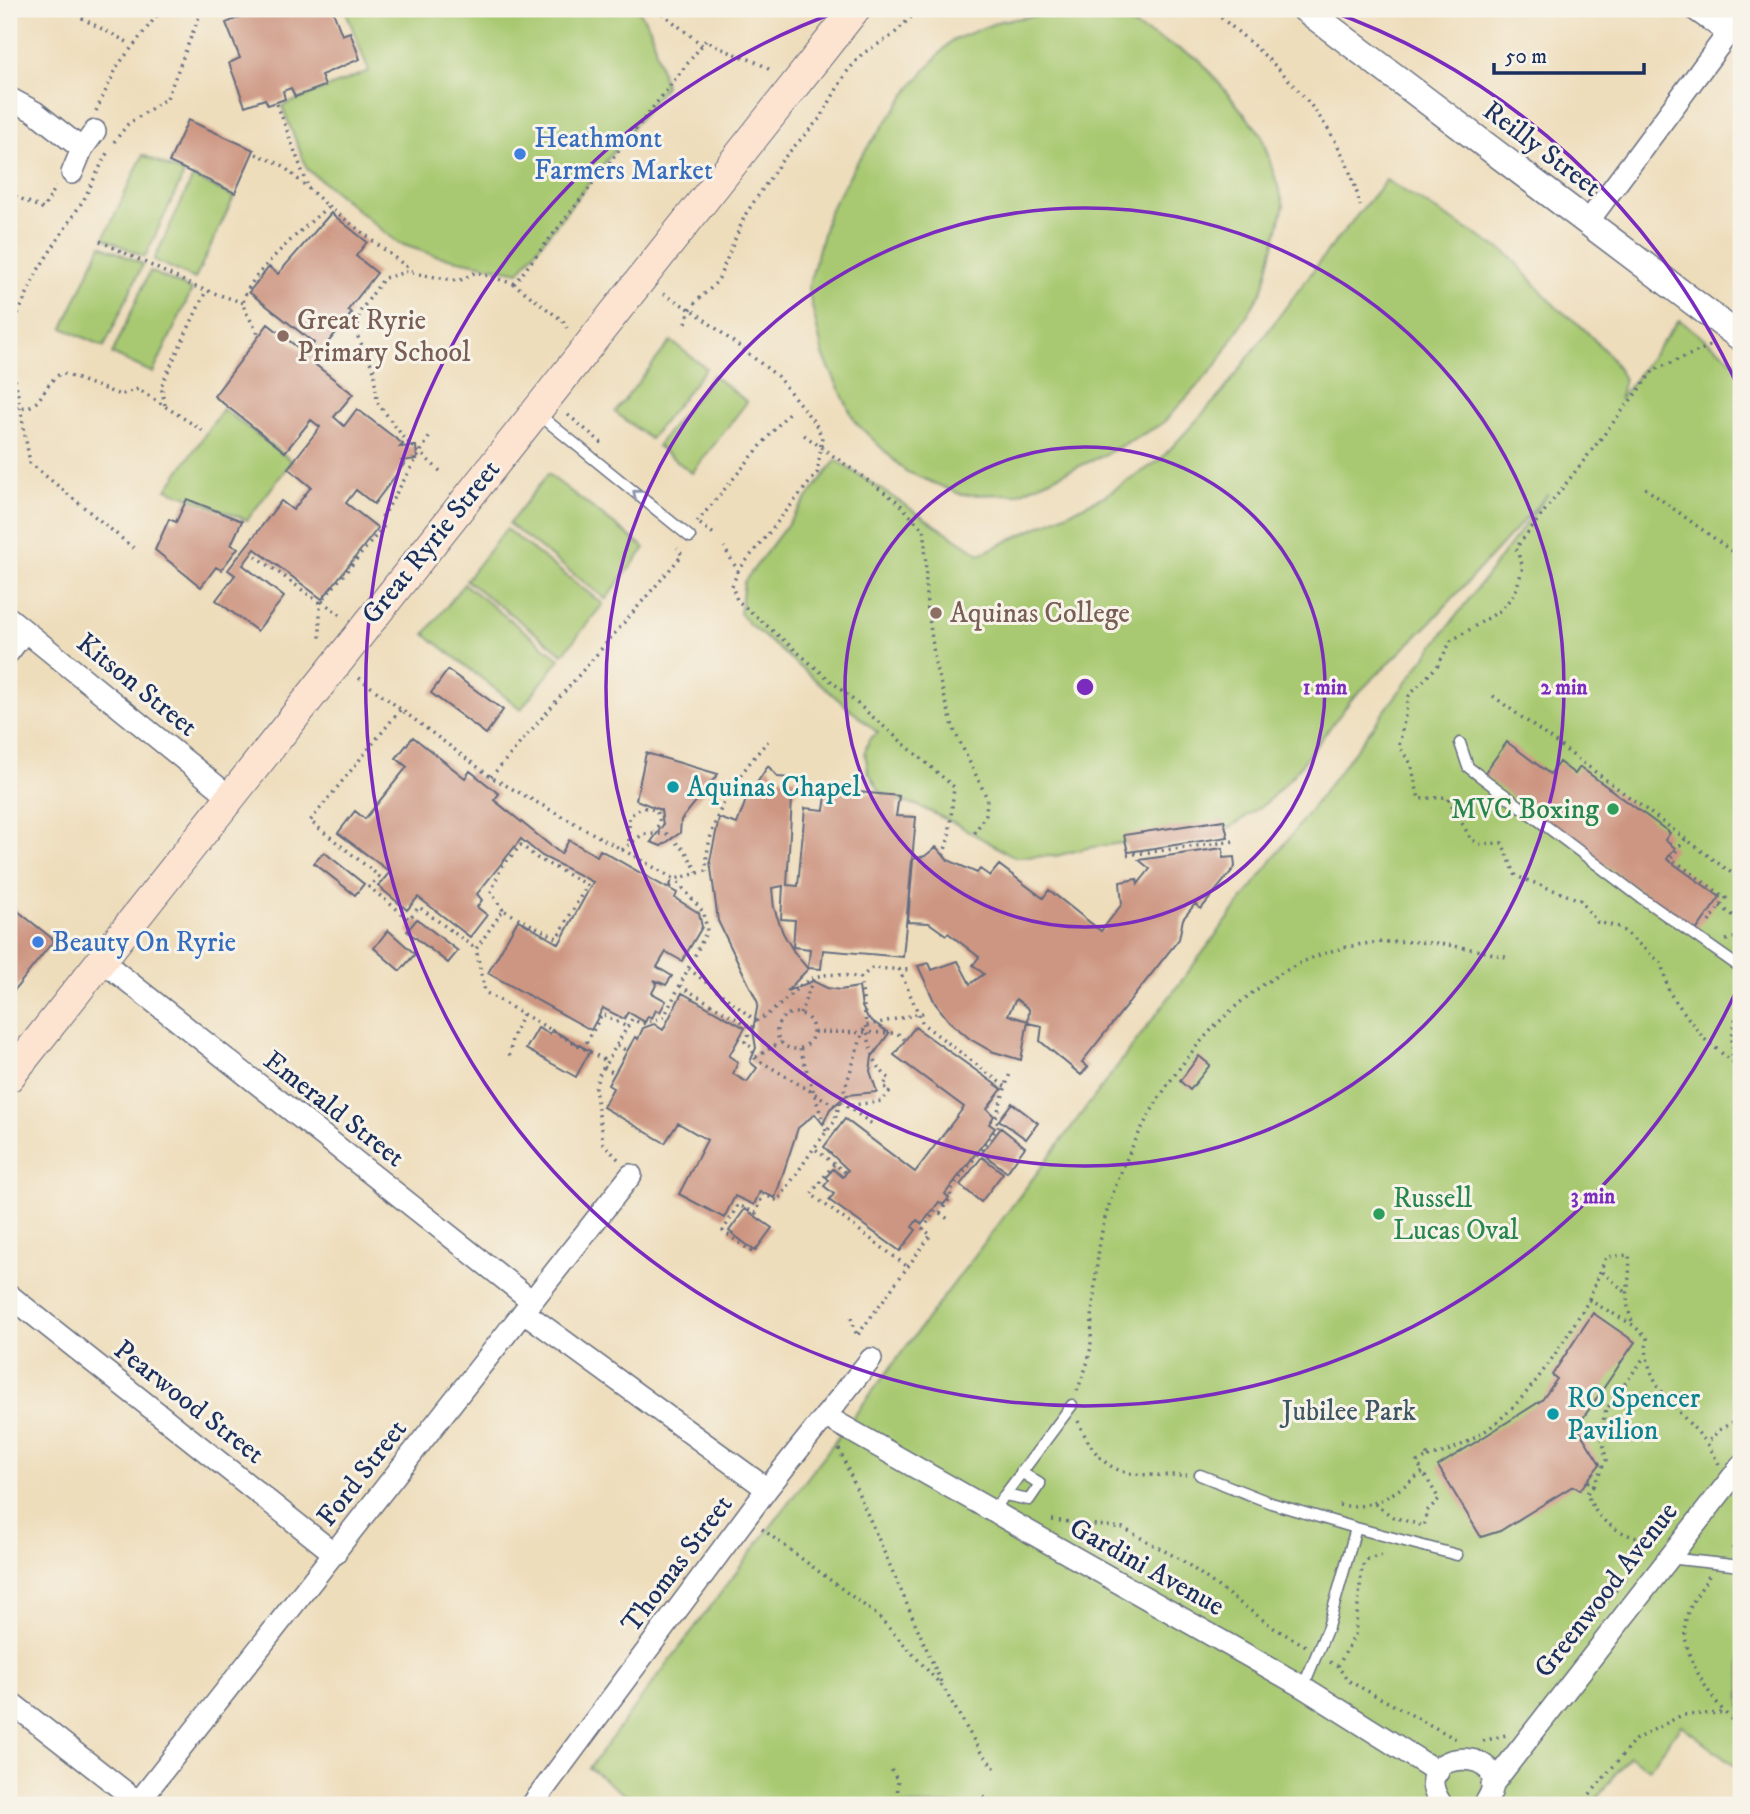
<svg xmlns="http://www.w3.org/2000/svg" width="1750" height="1814" viewBox="0 0 1750 1814" font-family="'IM FELL DW Pica',serif">
<style>
.green{fill:#a8c971;stroke:#627c68;stroke-width:2}
.building{fill:#cd9682}
.lines{fill:none;stroke-linecap:round;stroke-linejoin:round}
.service-casing{stroke:#656c7f;stroke-width:13}
.minor-casing{stroke:#656c7f;stroke-width:24}
.tertiary-casing{stroke:#656c7f;stroke-width:29}
.secondary-casing{stroke:#656c7f;stroke-width:32}
.path{stroke:#656c7f;stroke-width:3.5;stroke-dasharray:2 5;stroke-linecap:butt}
.service{stroke:#fff;stroke-width:10}
.minor{stroke:#fff;stroke-width:21}
.tertiary{stroke:#fff;stroke-width:26}
.secondary{stroke:#fde4d1;stroke-width:30}
.oneway{stroke:#8d97ae}
.ring{fill:none;stroke:#7b2cbf;stroke-width:3.5}
.shop-dot{fill:#3f7fe0;stroke:#f7f3e8;stroke-width:2.5}
.education-dot{fill:#8d6e63;stroke:#f7f3e8;stroke-width:2.5}
.culture-dot{fill:#0f9aa8;stroke:#f7f3e8;stroke-width:2.5}
.leisure-dot{fill:#2e9e5b;stroke:#f7f3e8;stroke-width:2.5}
.labels{text-anchor:middle;dominant-baseline:central;stroke-width:6;stroke-linejoin:round;paint-order:stroke}
.shop-label{font-size:28px;fill:#366cbe;stroke:#f7f3e8;text-anchor:start}
.street-label{font-size:28px;fill:#1b2f5e;stroke:#f7f3e8}
.education-label{font-size:28px;fill:#785e54;stroke:#f7f3e8;text-anchor:start}
.culture-label{font-size:28px;fill:#0d838f;stroke:#f7f3e8;text-anchor:start}
.leisure-label{font-size:28px;fill:#27864d;stroke:#f7f3e8;text-anchor:end}
.park-label{font-size:28px;fill:#3e5663;stroke:#f7f3e8}
.centre{fill:#7b2cbf;stroke:#f7f3e8;stroke-width:3.5}
.ring-label{font-size:21px;text-anchor:middle;font-weight:bold;fill:#7b2cbf;stroke:#f7f3e8;stroke-width:6;stroke-linejoin:round;paint-order:stroke}
</style>
<rect width="100%" height="100%" fill="#f7f3e8"/>
<filter id="ink" filterUnits="userSpaceOnUse"><feTurbulence type="fractalNoise" baseFrequency=".0143" numOctaves="2"/><feDisplacementMap in="SourceGraphic" scale="14" xChannelSelector="R" yChannelSelector="G"/><feConvolveMatrix kernelMatrix="1 2 1 2 8 2 1 2 1" color-interpolation-filters="sRGB"/></filter>
<filter id="wash" filterUnits="userSpaceOnUse"><feTurbulence type="fractalNoise" baseFrequency=".00686" numOctaves="4" result="noise"/><feDisplacementMap in="SourceGraphic" scale="28" xChannelSelector="R" yChannelSelector="G"/><feGaussianBlur stdDeviation="1.57" result="paint"/><feColorMatrix in="noise" values="0 0 0 0 0 0 0 0 0 0 0 0 0 0 0 0 0 1.4 0 .05"/><feComposite in="paint" operator="in"/></filter>
<g filter="url(#wash)">
<rect width="100%" height="100%" fill="#edb"/>
<path class="green" d="M345 9H638L650 28 665 86 519 272 433 255 398 243 307 169 282 106 369 71Z
M1056 13 1126 22 1199 59 1261 134 1284 205 1263 289 1216 366 1162 424 1102 456 1017 494 962 495 905 471 855 422 823 355 808 288 829 212 857 162 915 82 951 41 1000 21Z
M143 155 184 174 145 257 104 238Z
M193 177 234 197 195 279 154 260Z
M1386 180 1508 254 1556 307 1581 326 1610 356 1624 379 1619 400 1679 320 1741 366V1770L1681 1725 1649 1769 1629 1756 1592 1805H638L589 1768 1548 494 1429 624 1352 699 1294 774 1267 802 1231 827 1087 848 1056 856 1014 857 956 824 916 805 892 800 879 790 868 771 865 752 869 739 878 733 748 623 740 613 744 582 836 460 980 554 1104 496 1160 460 1221 394 1327 252Z
M101 245 143 264 104 347 63 328Z
M150 271 192 290 153 373 112 354Z
M671 341 706 368 650 439 615 412Z
M713 375 747 402 692 473 657 446Z
M223 409 292 461 247 520 167 489Z
M548 474 645 548 606 599 509 524Z
M506 529 603 604 563 654 466 580Z
M464 584 560 659 521 709 425 634Z"/>
<g id="blocks">
<path class="building" d="M260 9H332L342 35 350 32 360 59 321 75 325 86 295 97 291 88 283 91 285 99 268 105 265 99 245 106 229 63 240 58 226 23Z
M188 120 254 150 235 193 169 162Z
M331 213 367 242 356 256 377 273 348 310 352 313 312 362 353 394 334 417 344 426 357 409 403 444 400 447 416 446 417 459 402 461 405 463 374 504 356 490 346 503 378 528 322 599 255 549 243 565 284 597 257 631 216 600 235 575 228 570 281 501 293 510 311 487 288 468 320 427 311 420 285 452 214 396 268 324 306 354 314 343 249 292 269 267 278 274Z
M187 499 242 521 231 545 238 548 221 570 216 567 201 587 155 550 169 519 176 522Z
M448 670 503 710 486 734 431 693Z
M413 737 465 778 470 771 499 794 494 800 561 854 569 840 597 856 600 850 667 888 671 883 670 889 677 893 675 898 699 913 702 927 682 961 666 952 657 967 672 976 666 985 654 980 657 983 652 993 666 1001 660 1012 656 1010 652 1018 648 1016 645 1022 628 1012 624 1019 603 1008 591 1030 488 973 518 920 559 944 593 882 542 856 521 839 477 894 482 900 477 907 487 915 470 937 418 897 407 910 378 886 390 872 338 833 355 811 365 819 407 767 396 758Z
M1507 742 1550 774 1559 762 1575 774 1580 767 1670 833 1665 840 1675 848 1667 859 1720 897 1695 932 1483 775Z
M646 753 718 774 681 820 680 833 661 846 651 842 663 825 661 810 636 800Z
M768 766 778 777 804 779 792 799 787 885 798 886 805 808 824 810 827 789 899 796 896 816 916 817 903 957 823 950 821 969 808 968 810 949 793 947 795 920 781 919 783 886 772 888 774 908 783 933 794 952 808 969 787 991 813 981 827 988 840 990 859 987 862 1007 868 1018 889 1033 872 1057 870 1071 877 1092 847 1095 830 1109 823 1124 815 1114 798 1128 775 1198 760 1191 754 1205 735 1196 724 1218 679 1194 707 1140 678 1123 665 1143 603 1107 613 1088 608 1085 635 1037 638 1039 643 1028 654 1024 663 1030 682 993 745 1028 729 1056 738 1062 733 1074 747 1082 757 1068 750 1062 756 1048 753 1030 758 1003 718 921 710 861 719 818 737 824 746 800Z
M1224 820 1228 837 1128 852 1124 835Z
M936 847 948 860 977 873 980 869 990 876 999 865 1043 898 1049 890 1101 931 1122 904 1120 882 1137 879 1138 884 1150 869 1139 860 1223 848V858L1234 857 1235 867 1201 909 1195 904 1183 919 1179 939 1082 1062 1088 1067 1081 1075 1040 1041 1042 1026 1028 1023 1029 1009 1016 999 1008 1015 1028 1021 1021 1060 991 1051 970 1039 949 1021 935 1003 918 966 929 963 932 970 958 961 970 984 984 974 973 965 979 957 948 933 946 935 929 923 908 922 913 859 925 856Z
M324 852 364 884 355 895 314 863Z
M9 904 54 940 9 997Z
M417 919 458 951 448 963 407 931Z
M388 930 415 954 400 971 374 948Z
M915 1027 1002 1089 987 1109 994 1116 989 1124 995 1128 945 1194 949 1198 943 1205 939 1202 922 1224 917 1220 912 1227 916 1230 900 1251 829 1200 834 1194 824 1186 829 1180 826 1177 833 1169 843 1177 848 1170 824 1147 845 1119 915 1172 964 1107 894 1055Z
M538 1028 550 1034 552 1030 590 1051 576 1077 526 1049Z
M1199 1056 1210 1065 1190 1090 1180 1081Z
M1012 1103 1038 1123 1026 1139 999 1120Z
M1001 1128 1025 1147 1007 1172 982 1153Z
M982 1157 1003 1173 981 1202 960 1185Z
M745 1209 772 1228 755 1251 729 1231Z
M1593 1313 1635 1342 1577 1427 1600 1464 1580 1490 1573 1486 1500 1531 1481 1537 1438 1466 1542 1400 1557 1379 1552 1375Z"/>
</g>
</g>
<g filter="url(#ink)">
<use href="#blocks" fill-opacity="0" stroke="#656c7f" stroke-width="2"/>
<g class="lines">
<g class="service-casing">
<path id="service" d="M537 413 690 537
M1460 743 1468 767 1640 897 1741 968
M1200 1475 1271 1503 1356 1528
M1005 1495 1029 1500 1040 1484 1021 1472
M992 1512 1072 1405
M1668 1558 1741 1566
M1303 1687 1328 1627 1356 1528 1457 1555"/>
</g>
<g class="minor-casing">
<path id="minor" d="M1694 9 1728 33
M9 98 35 112 82 149 72 173
M82 149 95 131
M1587 223 1741 16
M9 618 229 796
M9 652 25 631
M101 960 532 1301
M9 1295 335 1554
M524 1312 767 1489
M825 1416 1303 1687 1438 1772
M9 1701 138 1802
M1492 1785 1741 1466
M136 1805 631 1175
M532 1805 767 1489 871 1359
M1442 1805C1399 1744 1527 1744 1484 1805"/>
</g>
<g class="tertiary-casing">
<path id="tertiary" d="M1305 9 1741 338"/>
</g>
<g class="secondary-casing">
<path id="secondary" d="M9 1077 855 9"/>
</g>
<path class="path" d="M71 9 85 20 131 44
M657 9 702 45
M1210 9C1274 60 1343 122 1360 206
M277 104 307 184
M96 111 118 65 162 9
M114 142 128 124 167 98 202 9
M256 154 282 165 328 206C311 223 236 283 244 307 247 316 255 326 259 336
M9 193 43 209 56 187
M328 206 412 271
M100 241 196 287 244 303
M514 284 706 40C726 54 750 56 770 70
M663 294 695 312 777 376 815 423 822 437 817 473 738 571 724 547
M686 323C692 296 706 298 719 278L745 215 783 159 821 117 846 73 862 54 893 35 919 9
M9 333 38 270 84 199 108 151
M9 345 30 463 137 551
M1710 346 1654 370 1516 548 1523 567 1515 593 1501 610 1451 641 1438 665 1409 696 1399 746 1411 764 1419 799 1447 797 1471 839 1479 844 1502 843 1516 876 1580 900 1597 922 1619 927 1661 963 1669 992 1703 1038 1734 1063
M9 404C44 418 39 384 62 373L120 395 138 389 205 432
M165 405 161 386 206 291
M568 415 602 443
M804 435 898 502 925 532 926 596 936 668 954 730 987 798 986 814 973 836
M440 471 404 438 377 402 374 370 357 335 359 313 384 278 406 272 459 281 476 272 514 284 563 321 567 328
M1645 488 1741 558
M697 522 790 411
M700 524 714 534
M256 556 320 603V640
M738 571 732 586 737 600 954 787 949 837 943 856
M322 601 340 615
M320 603 385 525 380 521 431 434
M359 678 491 777 675 879 706 871C706 821 736 777 768 741
M1493 696 1741 880
M400 710 310 821 379 876 369 887 409 919 419 907 476 949
M491 777 678 560 682 555 677 548
M1685 839 1671 858 1726 898 1706 926
M629 841V817C639 808 645 804 657 812L660 823 654 831
M622 850 643 834H667L686 852 698 873
M1127 855 1235 841
M1720 906 1741 921
M503 910 491 892 501 868 521 845 537 858 587 885 557 938 503 910 476 949 485 992 523 1014 512 1038 509 1059
M1726 940 1741 936
M899 969 923 1024 1006 1087
M860 978 872 968 911 970
M680 986 752 1028 756 1021 689 969
M1741 1006C1729 1025 1729 1065 1741 1084
M777 1031a18 18 0 1 1 36 0a18 18 0 1 1-36 0Z
M523 1014 606 1061
M800 1014 814 977
M756 1021C804 996 794 964 860 978 866 1006 864 1061 889 1078L883 1086 890 1091 882 1101 846 1106
M752 1028 745 1042 752 1048 755 1058 839 1108
M814 1032 897 1033 904 1039
M617 1045 627 1051
M583 1049 602 1014 627 1027
M800 1049 826 1131
M756 1057 781 1042
M604 1067 614 1073
M841 1102 872 1124
M618 1159 603 1143 595 1088 599 1075 632 1019 642 1024 664 1017 707 931 704 913 675 879
M834 1164 814 1148 834 1122 865 1026 927 1012
M845 1172 834 1164 811 1194 908 1267
M940 1213 948 1219
M752 1252 723 1231 738 1205 756 1213 763 1194 778 1201 814 1148
M1602 1272 1627 1293
M1589 1299 1606 1257 1629 1255C1632 1283 1621 1297 1633 1323
M851 1318 857 1336 931 1235 923 1229 936 1210 940 1213 951 1197 950 1191 1000 1124 995 1120 1010 1073
M1077 1391C1081 1381 1085 1371 1088 1361 1092 1348 1091 1332 1092 1318 1095 1286 1097 1249 1105 1218 1136 1110 1222 982 1335 950 1392 934 1453 943 1509 958
M1078 1421C1104 1481 1128 1475 1187 1475
M839 1449 941 1682
M1428 1457C1508 1438 1549 1365 1589 1300L1633 1325 1647 1338C1641 1383 1680 1410 1707 1443
M1719 1464 1707 1443 1719 1430 1741 1418
M1588 1481 1593 1486 1606 1460 1601 1429 1606 1410 1645 1356
M1593 1486 1587 1493C1597 1525 1623 1535 1654 1543
M1375 1504 1393 1517 1424 1526 1427 1511 1439 1499 1423 1472
M1339 1505C1376 1511 1395 1492 1423 1472L1417 1462 1428 1457 1426 1452
M1052 1520 1123 1528 1183 1561 1274 1628 1306 1646
M762 1529 877 1615 943 1687 980 1751 997 1771
M1732 1549 1741 1540
M1709 1576C1700 1591 1687 1607 1685 1625 1681 1656 1717 1710 1741 1728
M1568 1652 1625 1578
M1330 1662 1338 1666 1347 1680 1456 1739
M1338 1666 1355 1635 1362 1567 1368 1559 1386 1554
M1483 1741 1506 1735
M891 1770 898 1781 897 1805
M983 1796 998 1805
M1248 1805 1260 1802 1276 1805
M1581 1805 1636 1739 1682 1715 1723 1713"/>
<use href="#service" class="service"/>
<use href="#minor" class="minor"/>
<use href="#tertiary" class="tertiary"/>
<use href="#secondary" class="secondary"/>
</g>
<defs><path id="oneway-chevron" d="M-2-3.5L2.5 0L-2 3.5" fill="none" stroke-width="1.6" stroke-linecap="round" stroke-linejoin="round" transform="scale(1.75)"/></defs>
<use class="oneway" href="#oneway-chevron" transform="translate(637 494) rotate(-141)"/>
</g>
<g class="ring">
<circle cx="1085" cy="687" r="240"/>
<circle cx="1085" cy="687" r="479"/>
<path d="M1739 985A719 719 0 1 1 845 9M1325 9A719 719 0 0 1 1739 389"/>
</g>
<g class="shop-dot">
<circle cx="520" cy="154" r="7"/>
<circle cx="38" cy="942" r="7"/>
</g>
<g class="education-dot">
<circle cx="283" cy="336" r="7"/>
<circle cx="936" cy="613" r="7"/>
</g>
<g class="culture-dot">
<circle cx="673" cy="787" r="7"/>
<circle cx="1553" cy="1414" r="7"/>
</g>
<g class="leisure-dot">
<circle cx="1613" cy="809" r="7"/>
<circle cx="1379" cy="1214" r="7"/>
</g>
<g class="labels">
<g class="shop-label">
<text x="534" y="138">Heathmont<tspan x="534" dy="32">Farmers Market</tspan></text>
<text x="52" y="942">Beauty On Ryrie</text>
</g>
<g class="street-label">
<text transform="translate(1542 149) rotate(37)">Reilly Street</text>
<text transform="translate(431 542) rotate(-51)">Great Ryrie Street</text>
<text transform="translate(137 685) rotate(39)">Kitson Street</text>
<text transform="translate(334 1109) rotate(38)">Emerald Street</text>
<text transform="translate(189 1402) rotate(38)">Pearwood Street</text>
<text transform="translate(362 1473) rotate(-52)">Ford Street</text>
<text transform="translate(677 1564) rotate(-53)">Thomas Street</text>
<text transform="translate(1147 1567) rotate(29)">Gardini Avenue</text>
<text transform="translate(1606 1590) rotate(-52)">Greenwood Avenue</text>
</g>
<g class="education-label">
<text x="297" y="320">Great Ryrie<tspan x="297" dy="32">Primary School</tspan></text>
<text x="950" y="613">Aquinas College</text>
</g>
<g class="culture-label">
<text x="687" y="787">Aquinas Chapel</text>
<text x="1567" y="1398">RO Spencer<tspan x="1567" dy="32">Pavilion</tspan></text>
</g>
<g class="leisure-label">
<text x="1599" y="809">MVC Boxing</text>
<text x="1393" y="1198" text-anchor="start">Russell<tspan x="1393" dy="32">Lucas Oval</tspan></text>
</g>
<g class="park-label">
<text x="1349" y="1411">Jubilee Park</text>
</g>
</g>
<circle cx="1085" cy="687" r="10" class="centre"/>
<g class="ring-label">
<text x="1325" y="694">1 min</text>
<text x="1564" y="694">2 min</text>
<text x="1593" y="1203">3 min</text>
</g>
<rect width="1750" height="1814" fill="none" stroke="#f7f3e8" stroke-width="35"/>
<path d="M1494 63v10h150v-10" fill="none" stroke="#1b2f5e" stroke-width="3.5"/>
<text x="1505" y="63" font-size="21" fill="#1b2f5e" stroke="#f7f3e8" stroke-width="5" paint-order="stroke">50 m</text>
</svg>
